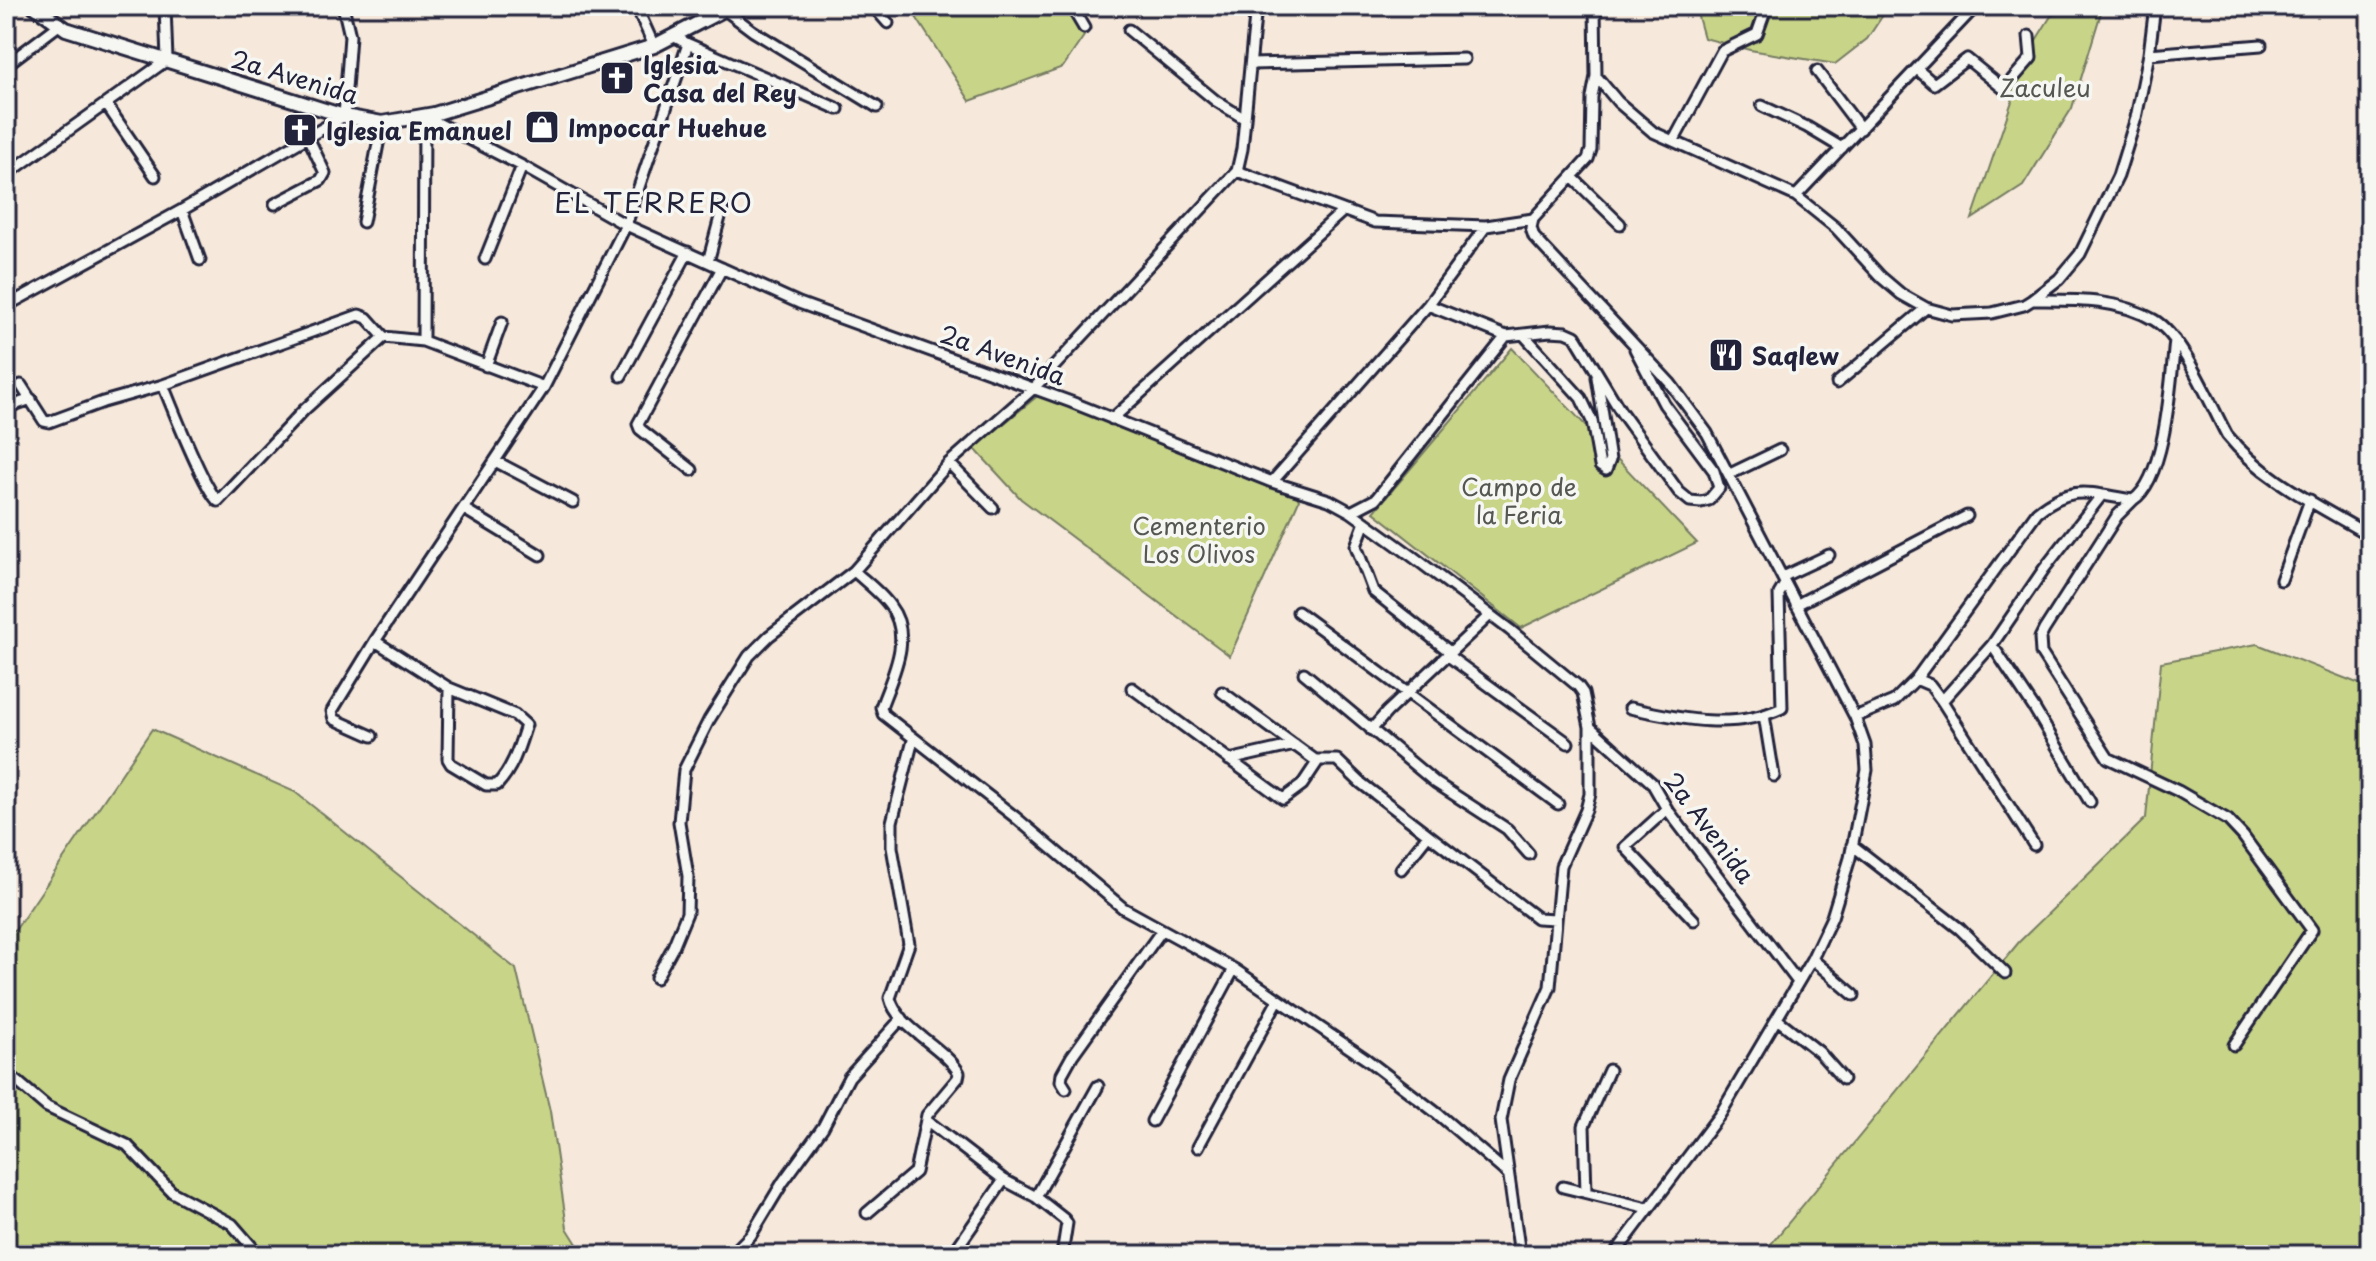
<svg xmlns="http://www.w3.org/2000/svg" width="2376" height="1261" viewBox="0 0 2376 1261" font-family="'Playpen Sans',sans-serif">
<style>
.green{fill:#c8d488;stroke:#757b62;stroke-width:2}
.lines{fill:none;stroke-linecap:round;stroke-linejoin:round}
.minor-casing{stroke:#22223b;stroke-width:15}
.tertiary-casing{stroke:#22223b;stroke-width:18}
.minor{stroke:#f6f6f2;stroke-width:9}
.tertiary{stroke:#f6f6f2;stroke-width:12}
.labels{text-anchor:middle;dominant-baseline:central;stroke-width:7;stroke-linejoin:round;paint-order:stroke}
.poi-label{font-size:24px;font-weight:bold;fill:#22223b;stroke:#f6f6f2;text-anchor:start}
.street-label{font-size:24px;fill:#22223b;stroke:#f6f6f2}
.park-label{font-size:24px;fill:#545752;stroke:#f6f6f2}
.quarter-label{font-size:28px;letter-spacing:2px;fill:#22223b;stroke:#f6f6f2}
</style>
<rect width="100%" height="100%" fill="#f6e9db"/>
<filter id="ink" filterUnits="userSpaceOnUse"><feTurbulence type="fractalNoise" baseFrequency=".0125" numOctaves="2"/><feDisplacementMap in="SourceGraphic" scale="16" xChannelSelector="R" yChannelSelector="G"/><feConvolveMatrix kernelMatrix="1 2 1 2 8 2 1 2 1" color-interpolation-filters="sRGB"/></filter>
<g filter="url(#ink)">
<path class="green" d="M909 6H1066L1084 36 1063 67 970 101Z
M1695 6H1889L1867 39 1835 64 1750 50 1704 38Z
M2075 6H2103L2072 108 2023 186 1972 219 2013 98 2007 87 2051 16Z
M1512 348 1697 543 1521 628 1374 512Z
M1040 394 1297 496 1299 500 1230 656 1021 499 974 448Z
M2257 644 2370 688V1255H1762L2019 942 2146 818 2161 662Z
M152 729 295 792 516 969 550 1111 567 1228 584 1255H6V933L16 929Z"/>
<g class="lines">
<g class="minor-casing">
<path id="minor" d="M636 6 654 46
M873 6 888 23
M1071 6 1084 28
M1595 6 1596 76 1592 97 1591 150 1588 159 1533 219 1531 228 1534 237 1670 383 1707 433 1855 717 1865 745 1867 770 1850 858 1832 917 1812 959 1721 1113 1614 1255
M6 9 10 6
M725 10 753 31 877 107
M1129 30 1216 101 1245 119
M688 44 838 109
M2149 54 2261 45
M1251 64 1464 59
M6 65 59 25
M1917 69 1934 84 1967 59 2004 89 2031 58 2029 36
M1817 71 1861 129
M1596 76 1618 102 1653 132 1796 196 1836 228 1881 277 1901 294 1926 308 1952 315 1992 313 2024 305 2032 300 2059 279 2080 254 2118 176 2136 118 2149 54 2155 6
M106 104 155 176
M1762 106 1807 127 1842 148
M1674 140 1722 51 1757 34 1767 6
M1237 171 1375 222 1486 226 1533 219
M6 175 167 60 165 6
M1572 177 1620 224
M1796 196 1976 6
M275 204 321 180 325 173 308 137
M182 210 200 260
M363 222 382 123
M485 259 522 166
M708 262 723 206
M2032 300C2073 300 2117 298 2154 320 2183 337 2210 404 2227 435 2263 480 2322 507 2370 536
M1428 305 1506 336 1550 331 1566 332 1575 336 1621 412 1679 492 1690 501 1701 502 1709 500 1719 488 1714 471 1664 404 1635 349
M6 306 182 210 344 116 350 36 343 6
M1524 335 1581 398 1592 421 1600 466 1606 470 1610 460 1597 377
M423 341 424 116 522 166 626 225 799 303 1071 402 1272 482 1329 500 1351 512 1412 556 1510 630 1578 686 1583 693 1590 727V794L1586 810 1561 866 1550 987 1509 1080 1501 1120 1520 1255
M486 366 502 322
M621 376 688 252
M1837 383 1926 308
M21 385 44 421 49 422 103 402 163 385 359 315 367 318 384 337
M163 385C172 407 204 489 218 501L304 410 384 337 423 341 544 387
M6 408 31 399
M1112 419 1342 212
M495 461 573 502
M949 463 993 508
M692 470 640 429 638 424 722 268
M1730 474 1780 450
M1272 482 1428 305 1486 226
M2133 500 2117 516 2044 630 2040 638 2041 653 2108 758 2178 791 2228 820 2243 836 2312 930 2234 1045
M464 509 540 555
M1351 512 1376 499 1506 336
M1365 522 1356 546 1373 591 1450 652
M854 571C866 582 881 593 890 606 914 637 892 676 881 707L883 714 1015 817 1123 908 1234 969 1366 1059 1438 1114 1508 1174
M1782 577 1829 555
M2281 580 2310 500
M1796 605 1967 516
M1298 612 1558 804
M375 641 449 688 448 759 451 764 486 785H497C513 768 519 747 526 725L515 715 449 688
M1992 645 2034 708 2090 802
M1447 655 1568 743
M1304 673 1436 783 1507 829 1529 854
M1916 679 1930 685 1942 701 2034 845
M1132 688 1283 799 1302 785 1318 761
M1222 692 1315 760H1337L1361 783 1537 918 1556 919
M1942 701 1992 645 2044 569 2101 496
M1630 708C1681 719 1733 731 1782 708L1779 594 1785 584
M1764 715 1774 776
M1855 717 1894 701 1916 679 2037 512C2073 483 2091 494 2133 500 2166 479 2171 378 2175 340
M1590 727 1652 783 1667 809 1798 982
M1371 730 1387 712 1490 615
M372 736 334 719 332 711 375 641 544 387 626 225 688 44 675 37
M1229 760 1295 745
M1667 809 1625 847 1694 920
M1852 845 1960 929 2005 973
M1401 869 1428 835
M1812 959 1854 995
M656 978 673 947 687 913 688 876 679 822 684 770 709 720 749 656 769 636 854 571 949 463 1034 388 1237 171 1242 149 1256 6
M1777 1019 1819 1052 1843 1079
M6 1072 47 1107 127 1145 172 1192 232 1224 259 1255
M1066 1089 1061 1081 1062 1074 1072 1056 1162 930
M926 1120 1004 1180 1036 1197 1064 1219 1067 1223 1062 1255
M1152 1121 1234 969
M1198 1147 1278 1000
M1563 1187 1648 1208
M1586 1192 1584 1126 1609 1070
M1036 1197 1098 1086
M867 1213 915 1172 927 1115 958 1078 959 1073C944 1046 897 1028 890 998L909 944 892 847V822L913 740
M731 1255 751 1235 783 1182 823 1127 849 1077 902 1018
M952 1255 1004 1180"/>
</g>
<g class="tertiary-casing">
<path id="tertiary" d="M34 6 66 29 344 116 382 123 434 114 654 46 731 6"/>
</g>
<use href="#minor" class="minor"/>
<use href="#tertiary" class="tertiary"/>
</g>
</g>
<defs>
<g id="church-square" transform="scale(1.8)"><rect x="-9" y="-9" width="18" height="18" rx="4" fill="#22223b" stroke="#f6f6f2"/><path d="M-1.2-6h2.4v3.5h3.3v2.4h-3.3V6h-2.4V-.1h-3.3v-2.4h3.3Z" fill="#fff"/></g>
<g id="shop-square" transform="scale(1.8)"><rect x="-9" y="-9" width="18" height="18" rx="4" fill="#22223b" stroke="#f6f6f2"/><path d="M-5-2.5h2.3a2.7 3.5 0 0 1 5.4 0H5L5.5 6h-11ZM-1.5-2.5h3a1.5 2.3 0 0 0-3 0Z" fill="#fff"/></g>
<g id="restaurant-square" transform="scale(1.8)"><rect x="-9" y="-9" width="18" height="18" rx="4" fill="#22223b" stroke="#f6f6f2"/><path d="M-5-6h1v4h1v-4h1v4h1v-4h1v5L-1.5 .5V6h-2V.5L-5-1ZM5-6V6H3V1.5H1.5Q1.5-4 5-6Z" fill="#fff"/></g>
</defs>
<g fill-rule="evenodd">
<use href="#church-square" x="617" y="78"/>
<use href="#shop-square" x="542" y="127"/>
<use href="#church-square" x="300" y="130"/>
<use href="#restaurant-square" x="1726" y="355"/>
</g>
<g class="labels">
<g class="poi-label">
<text x="643" y="64">Iglesia<tspan x="643" dy="28">Casa del Rey</tspan></text>
<text x="568" y="127">Impocar Huehue</text>
<text x="326" y="130">Iglesia Emanuel</text>
<text x="1752" y="355">Saqlew</text>
</g>
<g class="street-label">
<text transform="translate(295 76) rotate(17)">2a Avenida</text>
<text transform="translate(1003 354) rotate(20)">2a Avenida</text>
<text transform="translate(1710 827) rotate(53)">2a Avenida</text>
</g>
<g class="park-label">
<text x="2045" y="87">Zaculeu</text>
<text x="1519" y="486">Campo de<tspan x="1519" dy="28">la Feria</tspan></text>
<text x="1199" y="525">Cementerio<tspan x="1199" dy="28">Los Olivos</tspan></text>
</g>
<g class="quarter-label">
<text x="654" y="201">EL TERRERO</text>
</g>
</g>
<rect width="2376" height="1261" fill="none" stroke="#f6f6f2" stroke-width="32"/>
<rect x="16" y="16" width="2344" height="1229" fill="none" stroke="#22223b" stroke-width="3" filter="url(#ink)"/>
</svg>
